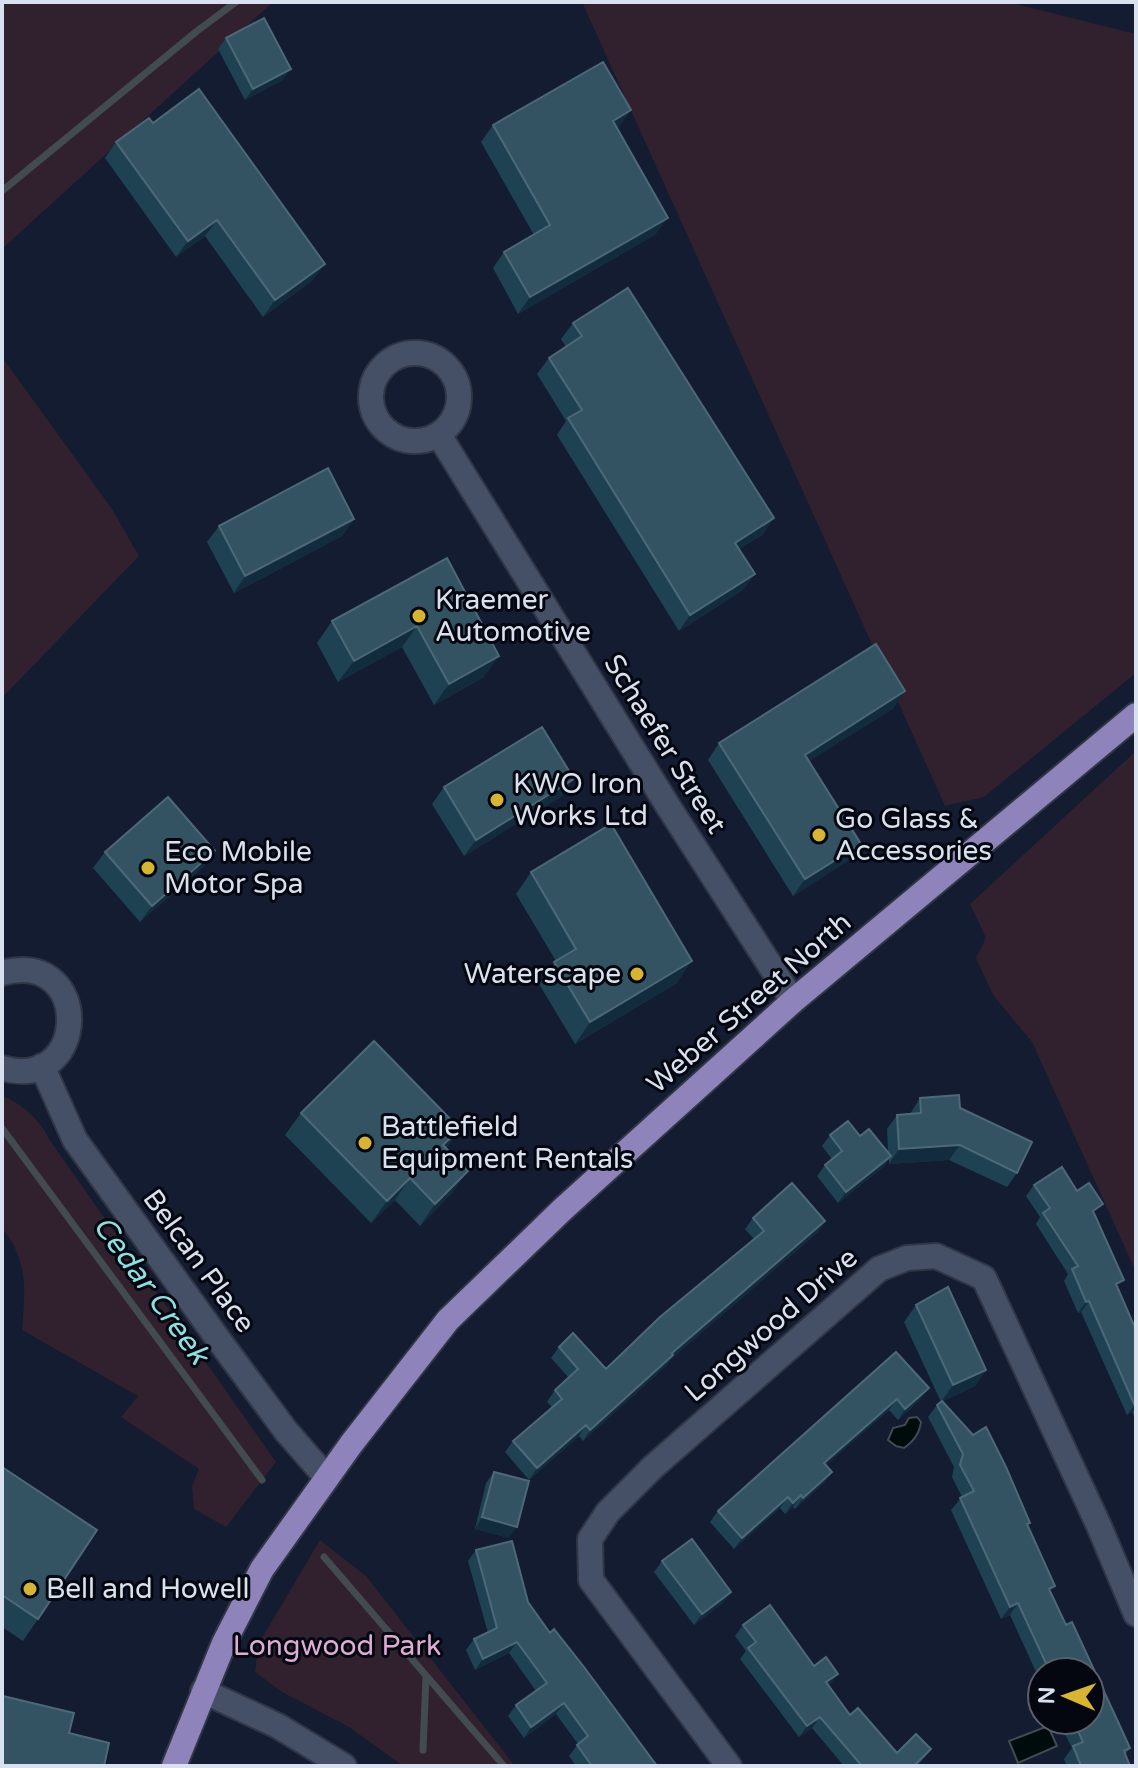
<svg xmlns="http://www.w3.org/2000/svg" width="1138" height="1768" viewBox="0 0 1138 1768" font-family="'Varela Round',sans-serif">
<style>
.green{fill:#31202e}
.water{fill:#000b0c;stroke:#414b50;stroke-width:2}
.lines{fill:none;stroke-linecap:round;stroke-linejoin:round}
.stream{stroke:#414b50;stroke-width:7}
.minor-casing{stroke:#313646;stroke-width:28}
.major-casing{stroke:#313646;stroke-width:28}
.minor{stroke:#455067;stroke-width:24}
.major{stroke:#8e83ba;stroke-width:24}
.wall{fill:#1f4252}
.shaded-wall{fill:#122c3d}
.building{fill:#335363;stroke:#4d6978;stroke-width:2}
.poi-dot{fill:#d7b434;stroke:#04070f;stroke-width:3}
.labels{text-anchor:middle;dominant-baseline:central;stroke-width:6;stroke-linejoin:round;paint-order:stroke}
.poi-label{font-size:28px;fill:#d9e0ee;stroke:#04070f;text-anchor:start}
.street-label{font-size:28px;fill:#d9e0ee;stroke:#04070f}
.park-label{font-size:28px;fill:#dfacd5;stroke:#04070f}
.water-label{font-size:30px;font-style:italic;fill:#8edfe0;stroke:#04070f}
</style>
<rect width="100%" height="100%" fill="#131c30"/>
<path class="green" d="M2 2H273L2 249Z
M582 2H1008L1136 34V673L984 797 945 806Z
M2 357 112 509 139 556 2 698Z
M1136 751V1272L1032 1042 993 995 976 958 986 938 970 904Z
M2 1096C22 1103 40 1120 49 1139L276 1462 226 1527 194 1509 192 1486 199 1469 121 1417 138 1396 22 1330C25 1290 29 1262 2 1228Z
M320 1540 366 1576 515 1766H403L349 1727 282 1692 255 1672 259 1643Z"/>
<path class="water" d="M917 1417 921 1422C919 1434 914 1441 904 1448L896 1446 888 1440 893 1428 905 1425 909 1418Z
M1048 1726 1057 1746 1018 1763 1009 1741Z"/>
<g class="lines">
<path class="stream" d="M2 191 197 31 236 2
M2 1128 262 1480
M324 1557 504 1766
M423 1750 426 1676"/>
<g class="minor-casing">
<path id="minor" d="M371 397a44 44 0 1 1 88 0a44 44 0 1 1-88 0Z
M439 435 668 806 793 1001
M2 973C94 948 89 1094 2 1068
M42 1066 75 1140 221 1343 286 1431 327 1478
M203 1691 278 1726 344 1766
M729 1766 591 1580 590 1539 608 1512 653 1467 879 1269 907 1258 936 1256 984 1278 1099 1526 1136 1614"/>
</g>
<g class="major-casing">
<path id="major" d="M174 1766 224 1643 262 1569 352 1443 448 1320 563 1209 793 1001 1136 715"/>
</g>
<use href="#minor" class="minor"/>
<use href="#major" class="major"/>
</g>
<path class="wall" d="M226 38 283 80 245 100 218 49Z
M631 110 617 128 656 234 518 314 493 268 504 252 534 235 481 142 493 125Z
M153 123 313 280 263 317 205 236 176 257 105 158 116 142Z
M573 323 774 518 762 535 739 549 755 574 743 590 679 631 557 435 566 421 537 374 549 358 566 347 561 339Z
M354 519 342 536 234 593 207 542 219 526Z
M447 558 484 677 434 705 402 647 338 682 317 643 332 621Z
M894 708 809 761 849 860 793 896 708 760 719 743Z
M444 787 562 796 464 856 432 804Z
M105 852 203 867 140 922 93 868Z
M531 872 677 983 575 1044 539 984 556 961 516 894Z
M920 1098 960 1108 1017 1173 1007 1187 949 1160 889 1164V1159L883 1167 838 1203 817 1176 825 1165 832 1159 822 1146 830 1135 888 1153 887 1129 897 1115 910 1114Z
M301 1113 460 1129 446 1148 453 1192 420 1226 395 1200 371 1223 285 1135Z
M1034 1185 1077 1191 1095 1215 1118 1289 1136 1330V1420L1132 1412 1127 1415 1081 1312 1078 1313 1064 1281 1068 1274 1036 1224 1040 1217 1026 1196Z
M753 1218 825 1221 818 1232 671 1359 666 1366 583 1441 579 1436 529 1480 505 1452 513 1441 552 1407 547 1402 555 1390 569 1378 551 1358 559 1347 606 1369 754 1239 745 1229Z
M916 1305 986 1370 975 1386 943 1401 1030 1523 1028 1526 1050 1592 1066 1625 1130 1748 1125 1755 1130 1766H1067L1064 1759 1072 1748 1058 1720H1090V1672H1042V1685L1010 1615 1001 1619 951 1510 962 1497 952 1477 954 1467 928 1417 937 1405 941 1402 904 1322Z
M896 1352 921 1399 898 1420 889 1410 826 1465 832 1472 824 1483 795 1509 793 1507 785 1514 780 1508 734 1549 710 1522 718 1511Z
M2 1467 38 1619 23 1641 2 1627Z
M494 1472 509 1538 475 1529 486 1483Z
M476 1550 528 1602 550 1633 657 1766H576L569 1756 578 1744 556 1714 524 1738 508 1716 516 1705 536 1691 509 1653 475 1670 466 1650 474 1639 488 1633 468 1561Z
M662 1561 723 1603 694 1625 654 1572Z
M743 1625 829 1686 850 1715 897 1753 923 1760 917 1766H844L812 1728 799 1737 740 1659 746 1651 735 1636Z
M1042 1687V1720H1044L1042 1721 1032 1700Z"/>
<path class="shaded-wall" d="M291 69 283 80 245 100 253 89Z
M631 110 619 127 601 137 613 121Z
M668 218 656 234 518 314 530 297Z
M217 220 205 236 176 257 188 241Z
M325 264 313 280 263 317 275 300Z
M774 518 762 535 724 559 735 543Z
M354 519 342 536 234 593 245 576Z
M755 574 743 590 679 631 690 615Z
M417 626 402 647 338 682 354 661Z
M499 656 484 677 434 705 449 684Z
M905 691 894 708 793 771 805 755Z
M574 779 562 796 464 856 476 840Z
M861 844 849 860 793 896 805 879Z
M215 851 203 867 140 922 152 906Z
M692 961 677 983 575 1044 590 1022Z
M460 1129 444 1150 443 1145Z
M960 1145 949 1160 889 1164 899 1149Z
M891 1156 883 1167 838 1203 846 1192Z
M468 1171 453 1192 420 1226 435 1204Z
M410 1178 395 1200 371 1223 387 1201Z
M825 1221 818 1232 671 1359 666 1366 583 1441 590 1430 672 1353Z
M1089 1301 1081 1312 1078 1313 1086 1302Z
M986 1370 975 1386 941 1402 953 1385Z
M929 1388 921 1399 898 1420 905 1409Z
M897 1399 889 1410 816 1474 824 1463Z
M1136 1403V1407L1132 1412 1127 1415Z
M586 1425 579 1436 529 1480 537 1468Z
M832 1472 824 1483 795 1509 803 1498Z
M801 1495 793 1507 785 1514 793 1503Z
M788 1497 780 1508 734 1549 742 1538Z
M482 1517 517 1527 509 1538 475 1529Z
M731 1592 723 1603 694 1625 702 1614Z
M1018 1603 1010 1615 1001 1619 1010 1607Z
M517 1642 509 1653 475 1670 483 1659Z
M838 1674 830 1685 818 1693 826 1682Z
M564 1703 556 1714 524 1738 531 1727Z
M820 1717 812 1728 799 1737 807 1726Z
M931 1749 923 1760 917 1766H914Z"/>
<path class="building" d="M264 18 291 69 253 89 226 38Z
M603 62 631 110 613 121 668 218 530 297 504 252 550 225 493 125Z
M199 89 325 264 275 300 217 220 188 241 116 142 149 118 153 123Z
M628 288 774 518 735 543 755 574 690 615 568 418 582 410 549 358 582 336 573 323Z
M328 468 354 519 245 576 219 526Z
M447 558 499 656 449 684 417 626 354 661 332 621Z
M876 644 905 691 805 755 861 844 805 879 719 743Z
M542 727 574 779 476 840 444 787Z
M168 797 215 851 152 906 105 852Z
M611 824 692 961 590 1022 554 962 576 949 531 872Z
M374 1041 460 1129 443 1145 468 1171 435 1204 410 1178 387 1201 301 1113Z
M959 1095 960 1108 1032 1142 1017 1173 960 1145 899 1149 897 1115 921 1113 920 1098Z
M848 1121 860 1136 869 1129 891 1156 846 1192 825 1165 842 1151 830 1135Z
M1062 1167 1077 1191 1089 1183 1103 1204 1093 1211 1124 1280 1116 1284 1136 1330V1403L1134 1404 1089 1301 1086 1302 1072 1269 1078 1266 1043 1213 1050 1208 1034 1185Z
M792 1183 825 1221 672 1353 673 1355 590 1430 586 1425 537 1468 513 1441 562 1399 555 1390 578 1369 559 1347 573 1333 606 1369 660 1317 764 1231 753 1218Z
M948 1287 986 1370 953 1385 916 1305Z
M896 1352 929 1388 905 1409 897 1399 824 1463 832 1472 803 1498 801 1495 793 1503 788 1497 742 1538 718 1511Z
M942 1401 973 1435 986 1427 1006 1467 1030 1523 1027 1524 1055 1586 1049 1589 1066 1625 1072 1622 1120 1726 1130 1748 1124 1751 1130 1766H1081L1073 1746 1083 1742 1073 1720H1090V1672H1050L1018 1603 1010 1607 960 1498 974 1491 960 1465 963 1454 937 1405Z
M2 1467 97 1530 38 1619 2 1595Z
M494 1472 529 1481 517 1527 482 1517Z
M692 1539 731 1592 702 1614 662 1561Z
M512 1541 528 1602 550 1633 554 1629 584 1667 657 1766H592L577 1745 588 1736 564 1703 531 1727 516 1705 547 1683 517 1642 483 1659 474 1639 497 1628 476 1550Z
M770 1605 814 1666 826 1657 838 1674 826 1682 850 1715 858 1708 897 1753 916 1734 931 1749 914 1766H862L820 1717 807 1726 748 1648 756 1642 743 1625Z
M3 1696 74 1713 69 1733 109 1743 104 1766H2Z"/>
<g class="poi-dot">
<circle cx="419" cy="616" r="8"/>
<circle cx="497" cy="800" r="8"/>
<circle cx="819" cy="835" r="8"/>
<circle cx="148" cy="868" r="8"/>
<circle cx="637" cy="974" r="8"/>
<circle cx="365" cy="1143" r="8"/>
<circle cx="30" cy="1589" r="8"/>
</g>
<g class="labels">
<g class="poi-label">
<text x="435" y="600">Kraemer<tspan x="435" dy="32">Automotive</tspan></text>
<text x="513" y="784">KWO Iron<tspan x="513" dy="32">Works Ltd</tspan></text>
<text x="835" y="819">Go Glass &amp;<tspan x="835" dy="32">Accessories</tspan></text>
<text x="164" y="852">Eco Mobile<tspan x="164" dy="32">Motor Spa</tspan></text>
<text x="621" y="974" text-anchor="end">Waterscape</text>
<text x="381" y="1127">Battlefield<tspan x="381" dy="32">Equipment Rentals</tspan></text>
<text x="46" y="1589">Bell and Howell</text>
</g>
<g class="street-label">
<text transform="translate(665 744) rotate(58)">Schaefer Street</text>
<text transform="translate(749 1003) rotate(-41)">Weber Street North</text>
<text transform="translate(199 1261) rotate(54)">Belcan Place</text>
<text transform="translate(771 1325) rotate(-41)">Longwood Drive</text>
</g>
<g class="park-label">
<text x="337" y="1646">Longwood Park</text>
</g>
<g class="water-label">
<text transform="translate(151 1290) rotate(54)">Cedar Creek</text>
</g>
</g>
<rect width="1138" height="1768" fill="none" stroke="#d9e0ee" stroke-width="8"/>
<g transform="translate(1066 1696) rotate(272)"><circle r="38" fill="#04070f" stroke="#595e68" stroke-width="2"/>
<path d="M0-6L14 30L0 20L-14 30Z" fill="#d7b434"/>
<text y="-12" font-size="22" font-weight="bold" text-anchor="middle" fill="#d9e0ee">N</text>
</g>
</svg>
